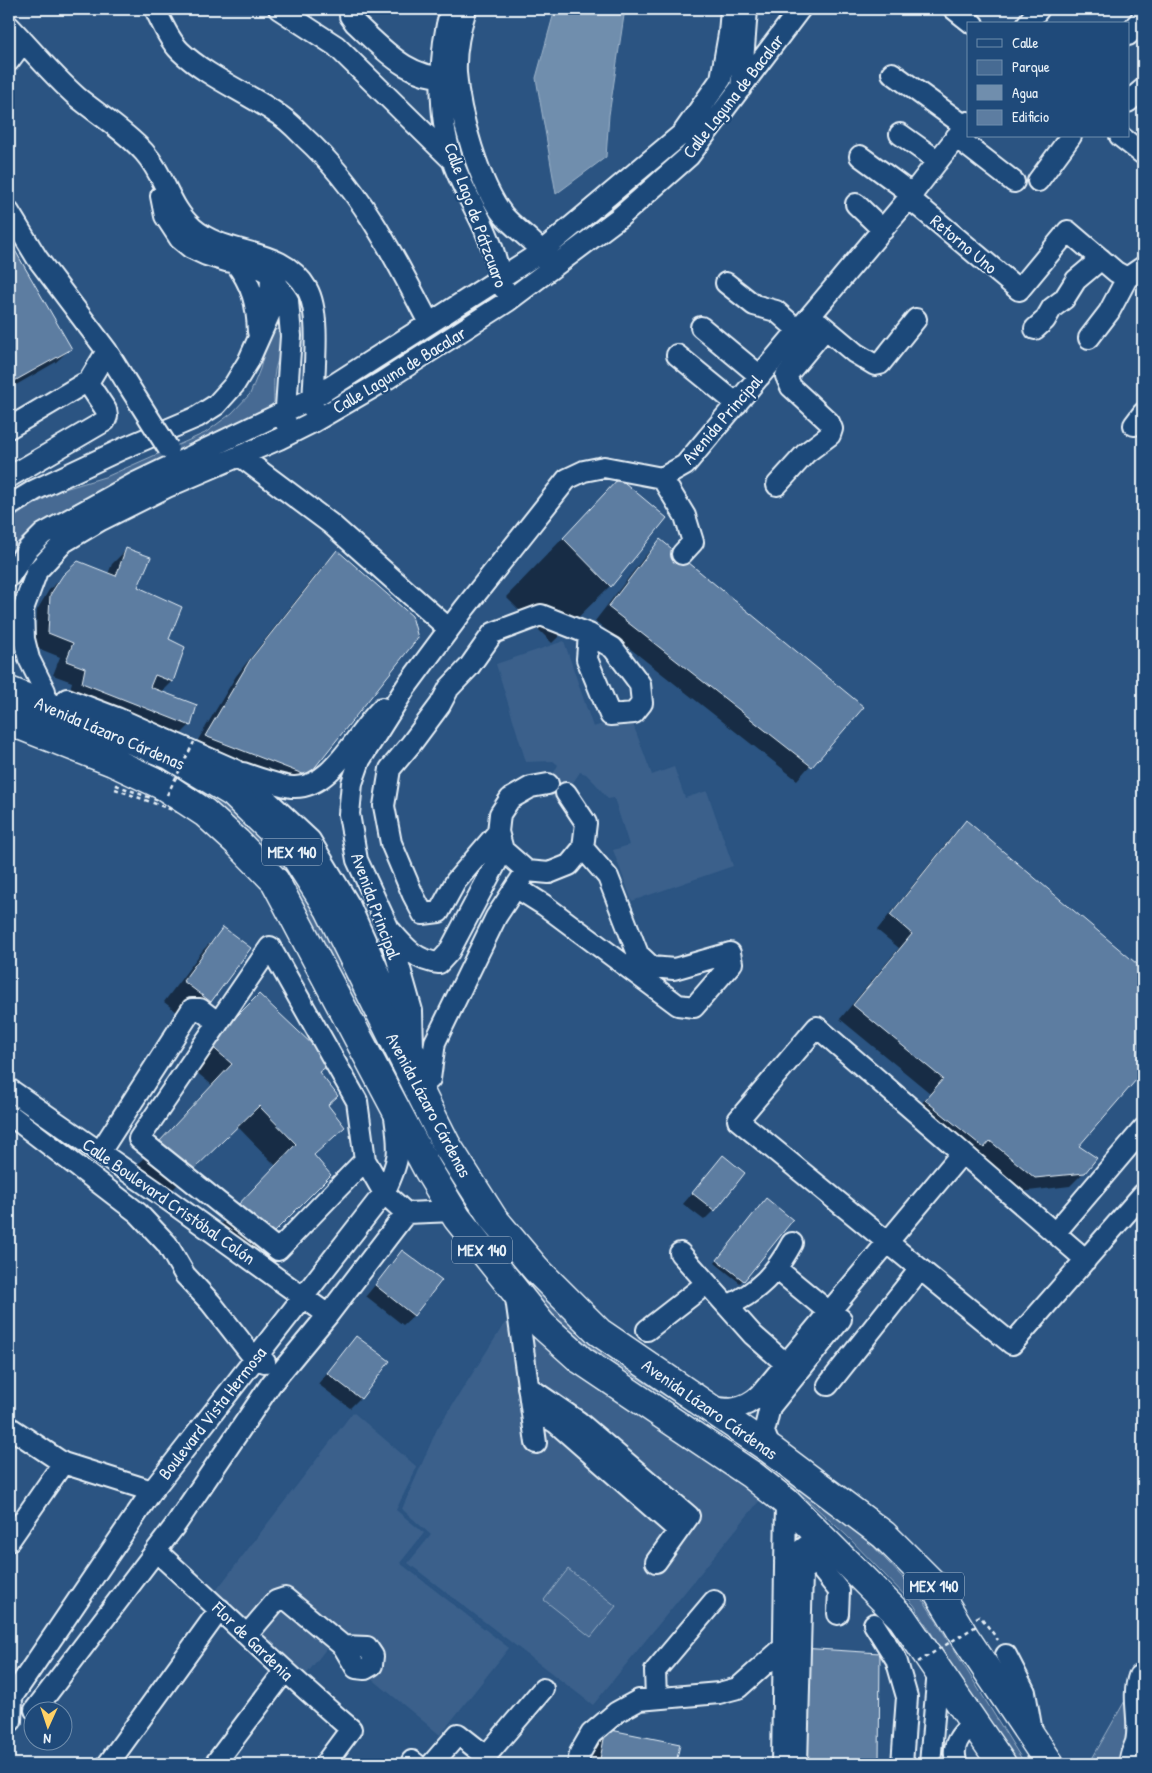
<svg xmlns="http://www.w3.org/2000/svg" width="1152" height="1773" viewBox="0 0 1152 1773" font-family="'Patrick Hand',sans-serif">
<style>
.built{fill:#3a608b}
.green{fill:#476b93;stroke:#98aec6}
.water{fill:#708ead;stroke:#a0b6cb}
.shadow{fill:#0007}
.building{fill:#5d7da1;stroke:#e8f1f8}
.lines{fill:none;stroke-linecap:round;stroke-linejoin:round}
.minor-casing{stroke:#e8f1f8;stroke-width:24}
.highway-casing{stroke:#e8f1f8;stroke-width:31}
.path{stroke:#e8f1f8;stroke-width:2.5;stroke-dasharray:4 4;stroke-linecap:butt}
.minor{stroke:#1f4a7a;stroke-width:20}
.highway{stroke:#1f4a7a;stroke-width:28}
.minor-bridge-casing{stroke:#e8f1f8;stroke-width:24;stroke-linecap:butt}
.path-bridge{stroke:#e8f1f8;stroke-width:2.5;stroke-dasharray:4 4;stroke-linecap:butt}
.minor-bridge{stroke:#1f4a7a;stroke-width:20}
.labels{text-anchor:middle;dominant-baseline:central;stroke-width:4.5;stroke-linejoin:round;paint-order:stroke}
.shield{fill:#1f4a7a;stroke:#acbfd2;stroke-width:1}
.shield-label{font-size:16px;font-weight:bold;fill:#e8f1f8}
.street-label{font-size:18px;fill:#e8f1f8;stroke:#1f4a7a}
</style>
<rect width="100%" height="100%" fill="#2b5482"/>
<filter id="ink" filterUnits="userSpaceOnUse"><feTurbulence type="fractalNoise" baseFrequency=".02" numOctaves="2"/><feDisplacementMap in="SourceGraphic" scale="10" xChannelSelector="R" yChannelSelector="G"/><feConvolveMatrix kernelMatrix="1 2 1 2 8 2 1 2 1" color-interpolation-filters="sRGB"/></filter>
<g filter="url(#ink)">
<path class="built" d="M564 641 593 727 630 716 652 775 674 767 685 798 707 791 733 866 632 901 613 850 629 845 614 798 608 799 595 783 586 774 580 772 560 802 543 793 558 765 553 761 526 762 496 664Z
M515 1307 549 1347 760 1500 593 1705 408 1563 431 1535 402 1509 437 1429Z
M353 1412 417 1467 396 1510 424 1533 400 1563 509 1648 440 1735 330 1644 305 1676 215 1592Z"/>
<path class="green" d="M279 329C287 351 279 351 275 370 273 381 274 392 274 402L265 412 34 531 19 541 9 554V522L23 511 58 491 108 476 205 433 232 413 250 394 260 369 270 331Z
M9 702 169 764 230 797 285 853 444 1147 595 1335 854 1526 922 1598 1025 1764H1012L914 1605 846 1535 763 1460 590 1347 552 1314 460 1216 321 953 214 813 9 719Z
M568 1569 616 1606 591 1637 544 1600Z
M1143 1669V1764H1089Z"/>
<path class="water" d="M555 9H625L609 115 606 157 556 194 536 78Z"/>
<path class="shadow" d="M9 242 70 349 56 362 9 389Z
M619 480 666 518 610 586 552 643 506 597Z
M660 541 862 707 797 780 595 621 646 555Z
M126 550 136 588 167 640 172 681 160 693 190 725 176 739 68 697 72 682 53 675 60 657 35 647 37 610 49 590 64 576 108 574 112 564Z
M337 551 417 638 293 790 192 750 236 676 324 565Z
M966 822 1143 971V1070L1077 1146 1084 1172 1070 1186 1020 1192 912 1115 930 1093 840 1019 899 948 877 930 952 836Z
M224 929 210 1001 190 1022 164 1002 203 950Z
M259 996 324 1067 318 1073 327 1105 322 1147 313 1156 329 1175 245 1259 215 1230 276 1166 237 1126 169 1193 138 1164 212 1085 189 1066Z
M723 1157 714 1210 704 1220 683 1204Z
M763 1203 792 1220 740 1283 715 1263Z
M402 1252 414 1315 403 1325 366 1296Z
M356 1337 360 1398 350 1408 318 1384Z
M879 1654 877 1764H787Z
M607 1731 678 1745 674 1764H589L593 1745Z"/>
<path class="building" d="M9 240 72 349 9 384Z
M619 478 667 518 611 587 563 538Z
M660 539 864 707 812 767 608 607Z
M126 548 151 557 138 587 182 607 169 639 185 647 173 682 155 675 150 687 197 705 191 726 82 683 85 668 66 661 73 643 48 633 50 595 63 575 78 561 116 576Z
M337 550 412 616 418 638 308 776 205 736 250 660Z
M966 820 1143 969V1072L1079 1146 1097 1158 1085 1173 1035 1178 990 1141 984 1148 925 1100 943 1079 853 1005 912 934 890 915Z
M223 927 251 948 211 1002 183 981Z
M259 994 315 1047 326 1067 319 1072 338 1096 328 1105 345 1127 314 1155 331 1175 267 1239 235 1208 296 1144 259 1106 190 1173 158 1143 232 1064 209 1044Z
M723 1155 745 1173 715 1211 692 1193Z
M766 1198 793 1220 744 1281 717 1260Z
M402 1250 442 1280 414 1316 375 1285Z
M356 1336 390 1361 361 1399 327 1373Z
M801 1648 880 1653 879 1764H801Z
M606 1729 680 1744 676 1764H599Z"/>
<g class="lines">
<g class="minor-casing">
<path id="minor" d="M155 9C162 23 169 40 180 51 206 76 247 93 276 113 287 119 296 129 305 138 361 189 394 256 429 323
M279 9 336 46 452 160
M351 9 350 16 355 23C384 50 410 81 453 77
M451 9C438 52 438 116 452 159 461 188 480 214 490 242 496 257 500 274 504 289
M466 9C460 28 455 53 456 73 459 113 479 185 504 216 518 232 540 244 548 263
M954 9 973 24
M1027 24 1039 9
M9 26C31 49 52 75 77 97 99 115 125 131 144 152 165 175 169 207 193 228 227 258 282 245 307 289 322 315 313 377 313 409
M1128 35 1143 17
M9 61 23 42
M892 73 965 126
M741 88 747 9
M1128 102 1143 89
M900 134 938 161
M1120 136 1143 154
M956 137 1014 182
M860 156 912 194
M1038 181 1071 136
M161 196 165 216 180 239 191 248 206 255 226 261 254 265 265 271 271 275 288 300 291 336 285 422
M909 198 1019 290 1068 231 1116 272 1127 278
M856 204 883 230
M9 212 37 258 107 351 125 380
M235 262C252 285 257 303 258 332
M726 283 754 305 776 311 798 330
M811 316 855 353 875 365 880 364 916 319
M701 327 760 376
M1035 329 1045 320 1052 308 1064 299 1076 280 1101 259
M1089 338 1109 312 1127 278 1143 267
M677 355 737 404
M786 376 825 329
M87 384 107 351
M1134 425 1143 413
M9 428 83 384 90 386 106 410 107 416 105 421 9 477
M240 456 331 524 449 629
M662 478 685 516 693 542 682 554
M777 485 806 453 830 435 832 429 829 422 791 387 786 376
M9 506 35 490 122 449 197 417 216 405 234 385 248 362 270 313 271 275
M9 577 27 550 43 534 135 483 313 398 541 252 682 134 721 79 729 34 731 9
M45 691 29 659 24 639 23 609 37 571 64 542 101 520 167 487 279 439 313 422 382 382 508 301 620 217 689 156 800 9
M67 699 117 718 235 770 310 840 350 906 413 1048 430 1079
M243 773C258 778 276 785 292 787 332 790 356 732 382 708
M548 784 531 787 510 799 500 814 498 832 503 850 527 871 549 873 569 865 583 848 586 823 566 793
M498 832 456 881 439 912 423 914 413 895 391 843 384 806 390 769 411 744 440 705 449 688 469 667 493 633 541 615 589 634 613 648 640 684 642 703 634 713 610 715 587 659 589 634
M517 888 544 905 678 1005 694 1007 732 963 730 953 674 969 652 967 638 954 608 877 583 848
M391 931C405 947 416 961 439 963L449 952 503 850
M413 1048 412 1011 388 927 357 860 349 814 352 783 360 760 406 687 464 609 567 479 584 471 604 467 662 478 685 465 909 198 968 122
M430 1079 435 1042 496 917 523 876
M9 1089 157 1192 328 1315
M9 1114 138 1213 167 1244 185 1275 211 1303 254 1358 265 1362
M100 1152 192 1009H200L218 1023
M365 1160 278 1250 139 1139 270 947 357 1101 365 1160 384 1193 406 1213
M1055 1233 1143 1129
M680 1253 753 1335 786 1364
M1086 1260 817 1027 738 1120 1012 1344 1143 1194
M778 1270 829 1312
M515 1291 536 1443
M727 1306C758 1292 776 1273 792 1243
M647 1330 706 1284
M828 1385 920 1269
M528 1387 579 1422 689 1516 656 1562
M707 1406C727 1411 744 1410 760 1395L962 1153
M531 1407 556 1423 678 1530
M9 1427 63 1463 152 1491
M771 1450 764 1432 770 1407 841 1319
M9 1541 63 1463
M156 1551C221 1610 284 1672 351 1729L325 1764
M814 1560 839 1591 838 1614
M785 1562 820 1536
M874 1624 896 1659 907 1697 902 1764
M247 1635 276 1601 285 1598 343 1646 356 1668 365 1669 372 1665 373 1656 367 1647 343 1646
M1006 1655 1025 1692 1032 1732
M656 1697 655 1671 714 1601
M35 1710 174 1527 271 1384 328 1315 406 1213 454 1211
M11 1721 12 1697 152 1491 384 1193C400 1160 400 1152 395 1117
M412 1761 416 1764
M108 1764 220 1609
M215 1764 284 1672
M432 1764 458 1734 486 1756 543 1689
M578 1764 580 1753 591 1734 617 1712 639 1700 719 1693 738 1688 784 1647
M782 1764 786 1502
M797 1764 802 1572 829 1545
M930 1764 938 1670
M957 1764C950 1746 960 1734 974 1723
M1130 1764C1129 1755 1133 1751 1136 1742 1141 1721 1131 1698 1139 1676H1143"/>
</g>
<g class="highway-casing">
<path id="highway" d="M9 691 170 755 233 793 290 848 329 909 446 1144 493 1218 536 1269 599 1332 771 1450 884 1535 933 1584 965 1637 1050 1764
M9 721 113 762 164 786 205 813 237 842 275 881 427 1168 457 1218 542 1325 581 1360 752 1475 786 1502 902 1618 1002 1764"/>
</g>
<path class="path" d="M116 785 188 812 186 815 115 789Z
M976 1618 980 1616 998 1640
M1077 1764 1076 1761 1080 1760 1085 1764"/>
<use href="#minor" class="minor"/>
<use href="#highway" class="highway"/>
<g class="minor-bridge-casing">
<path id="minor-bridge" d="M125 380 168 448"/>
</g>
<path class="path-bridge" d="M167 795 194 742
M918 1662 978 1625"/>
<use href="#minor-bridge" class="minor-bridge"/>
</g>
</g>
<g class="labels">
<g class="shield">
<rect x="262" y="838.5" width="60" height="27" rx="4"/>
<rect x="452" y="1236.5" width="60" height="27" rx="4"/>
<rect x="904" y="1572.5" width="60" height="27" rx="4"/>
</g>
<g class="shield-label">
<text x="292" y="852">MEX 140</text>
<text x="482" y="1250">MEX 140</text>
<text x="934" y="1586">MEX 140</text>
</g>
<g class="street-label">
<text transform="translate(733 96) rotate(-52)">Calle Laguna de Bacalar</text>
<text transform="translate(476 215) rotate(70)">Calle Lago de Pátzcuaro</text>
<text transform="translate(964 244) rotate(40)">Retorno Uno</text>
<text transform="translate(399 370) rotate(-31)">Calle Laguna de Bacalar</text>
<text transform="translate(722 419) rotate(-49)">Avenida Principal</text>
<text transform="translate(110 733) rotate(23)">Avenida Lázaro Cárdenas</text>
<text transform="translate(376 906) rotate(70)">Avenida Principal</text>
<text transform="translate(429 1105) rotate(62)">Avenida Lázaro Cárdenas</text>
<text transform="translate(169 1201) rotate(35)">Calle Boulevard Cristóbal Colón</text>
<text transform="translate(710 1409) rotate(35)">Avenida Lázaro Cárdenas</text>
<text transform="translate(212 1413) rotate(-52)">Boulevard Vista Hermosa</text>
<text transform="translate(253 1641) rotate(44)">Flor de Gardenia</text>
</g>
</g>
<rect width="1152" height="1773" fill="none" stroke="#1f4a7a" stroke-width="30"/>
<rect x="15" y="15" width="1122" height="1743" fill="none" stroke="#e8f1f8" stroke-width="2" filter="url(#ink)"/>
<rect x="967" y="22" width="162" height="115" fill="#1f4a7a" stroke="#6f8dac"/>
<rect x="977" y="39" width="25" height="8" fill="#1f4a7a" stroke="#6f8dac"/>
<text x="1012" y="48" font-size="15" fill="#e8f1f8">Calle</text>
<rect x="977" y="60" width="25" height="15" fill="#476b93" stroke="#6f8dac"/>
<text x="1012" y="72" font-size="15" fill="#e8f1f8">Parque</text>
<rect x="977" y="85" width="25" height="15" fill="#708ead" stroke="#6f8dac"/>
<text x="1012" y="98" font-size="15" fill="#e8f1f8">Agua</text>
<rect x="977" y="110" width="25" height="15" fill="#5d7da1" stroke="#6f8dac"/>
<text x="1012" y="122" font-size="15" fill="#e8f1f8">Edificio</text>
<g transform="translate(48 1726) rotate(183)"><circle r="24" fill="#1f4a7a" stroke="#6f8dac"/>
<path d="M0-4L9 19L0 12L-9 19Z" fill="#ffd166"/>
<text y="-8" font-size="14" font-weight="bold" text-anchor="middle" fill="#e8f1f8">N</text>
</g>
</svg>
